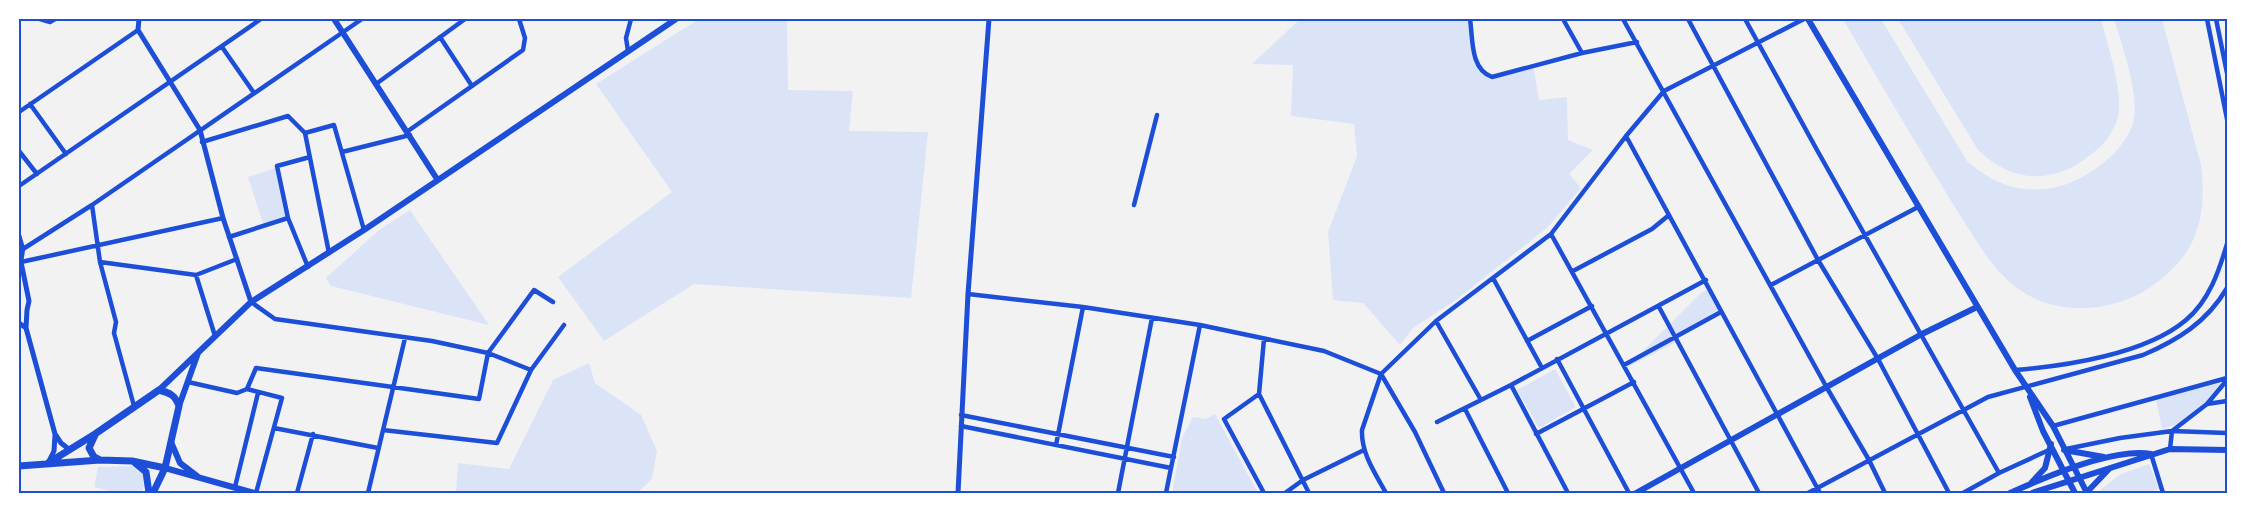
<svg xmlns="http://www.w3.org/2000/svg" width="2246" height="512" viewBox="0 0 2246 512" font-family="'Titillium Web',sans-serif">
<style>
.green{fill:#dbe4f7}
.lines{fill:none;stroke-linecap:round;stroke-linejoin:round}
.minor{stroke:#1d4ed8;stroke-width:4.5}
.tertiary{stroke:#1d4ed8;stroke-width:5}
.secondary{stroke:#1d4ed8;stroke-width:6}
.primary{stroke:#1d4ed8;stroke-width:7}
.neatline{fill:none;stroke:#1d4ed8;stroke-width:2}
</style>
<rect width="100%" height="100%" fill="#f2f2f2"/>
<path class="green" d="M699 19H787L788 90 853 91 849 131 928 132 911 298 694 284 604 341 558 277 672 192 596 84Z
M1300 19H1470L1476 65 1492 77 1533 65 1539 100 1567 97 1568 140 1593 150 1569 174 1581 188 1548 227 1456 300 1413 328 1400 345 1363 303 1333 300 1328 232 1357 156 1354 124 1291 116 1293 65 1252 64Z
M1843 19H1881L1967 161C2006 197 2055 199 2098 167 2112 157 2126 142 2132 126 2142 100 2122 46 2114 19H2162L2201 165C2207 217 2198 252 2155 284 2119 311 2062 318 2023 292 1991 272 1973 234 1953 204 1915 143 1879 81 1843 19Z
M1898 19H2101C2107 44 2124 92 2118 117 2113 134 2103 146 2089 156 2052 185 2012 183 1978 150Z
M276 168 286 216 263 223 248 177Z
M410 210 489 325 331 286 326 278 379 230Z
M1709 289 1721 311 1674 336 1676 342 1626 368 1701 293Z
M589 363 595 383 641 415 657 451 652 479 637 493H456L458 463 509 469 553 380Z
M1555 369 1576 407 1539 428 1517 390Z
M2222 382 2209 397 2207 404 2181 423 2162 429 2156 399Z
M1215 414 1258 493H1172L1182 438 1193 417 1206 419Z
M2149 464 2159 489 2148 493H2096L2121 474Z
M132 466 143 475 144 484 142 493H116L94 487 98 467Z"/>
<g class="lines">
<path class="minor" d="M40 19 50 22 55 19
M1470 19C1473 39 1470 69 1492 77L1582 53 1637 42
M1563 19 1582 53
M1623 19 1827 388 1869 460 1885 493
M1688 19 1818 260 1878 359 1949 493
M1745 19 1817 150 1999 473
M2207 19 2227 119
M2216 19 2227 73
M440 37 472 86
M222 47 254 93
M628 51 626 38 631 19
M376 84 465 19
M30 104 66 154
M19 112 138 30
M408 131 523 50 525 38 519 19
M305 133 334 125 364 230
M305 133 329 253
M1626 136 1820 493
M202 142 288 116 305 133
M19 151 37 174
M342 152 410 135
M19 186 261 19
M92 205 100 262 116 322 114 333 134 406
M1134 205 1157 115
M1551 234 1694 493
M19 235 23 249 21 262 223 218
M229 237 288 218
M23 249 92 205 362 19
M100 262 196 275 237 259
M308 267 288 218 277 166 310 157
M1573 271 1652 229 1669 215
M196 275 215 336
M1493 278 1542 368
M1771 285 1918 207
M968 294 1083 307 1200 325 1324 351 1381 374
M251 302 275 319 432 341 488 353 531 370
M1659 307 1759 493
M1436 321 1481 400
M1264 339 1259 394 1309 493
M1527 341 1592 306
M1557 359 1629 493
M1624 365 1721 312
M2015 370C2066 366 2146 354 2186 320 2209 301 2219 271 2227 244
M1381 374 1415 432 1444 493
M188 382 237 393 247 389 256 368 479 399 488 353 534 290 553 302
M1511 385 1568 493
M247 389 282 398 256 493
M1259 394 1224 419 1264 493
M2207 404 2227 401
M1465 409 1508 493
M961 415 1174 457
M1437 422 1511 385 1706 280
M961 426 1171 468 1200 325
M2053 426 2227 378
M274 428 378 448
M383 430 497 443 531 370 564 325
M1536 434 1634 382
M1056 445 1083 307
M2066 449 2120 438 2172 431 2227 433
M2170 449 2172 431 2207 404 2227 380
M2151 454 2163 493
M235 487 258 393
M297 493 313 434
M368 493 405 338
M1118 493 1152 318
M1166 493 1171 468
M1285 493 1303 480 1364 450
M1386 493C1375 473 1361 453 1362 430L1381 374 1436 321 1551 234 1626 136 1664 91 1804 19
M1808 493 1988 397 2143 355C2178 340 2207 322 2227 288
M1963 493 1999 473 2049 450"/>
<path class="tertiary" d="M139 19 138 30 200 130 223 218 251 302
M19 263 21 262 29 301 27 310 26 328 55 434 61 443 70 450
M19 323 26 328
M48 463 54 451 55 435
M958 493 968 294 989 19"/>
<path class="secondary" d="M334 19 437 179
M1808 19 2015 370 2053 426 2087 493
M159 390 251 302 364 230 676 19
M2030 397 2043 431 2075 493
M179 406 198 353
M171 442 180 463 197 476
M2064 450 2104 457
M165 468 254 493
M2032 482 2045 468 2051 444
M2087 492 2109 469
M1636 493 1920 335 1977 307
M2010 493C2045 477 2114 447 2151 454
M2032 493 2170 449 2227 450"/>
<path class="primary" d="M95 435 89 448 94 457 100 460
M134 462 146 472 149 493
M48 463 95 434 159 390C170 393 175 395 179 406L165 468 153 493
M19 466 100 460 132 461 165 468"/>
</g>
<rect width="2246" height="512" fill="none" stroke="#ffffff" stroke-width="40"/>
<rect x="20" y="20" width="2206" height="472" class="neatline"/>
</svg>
